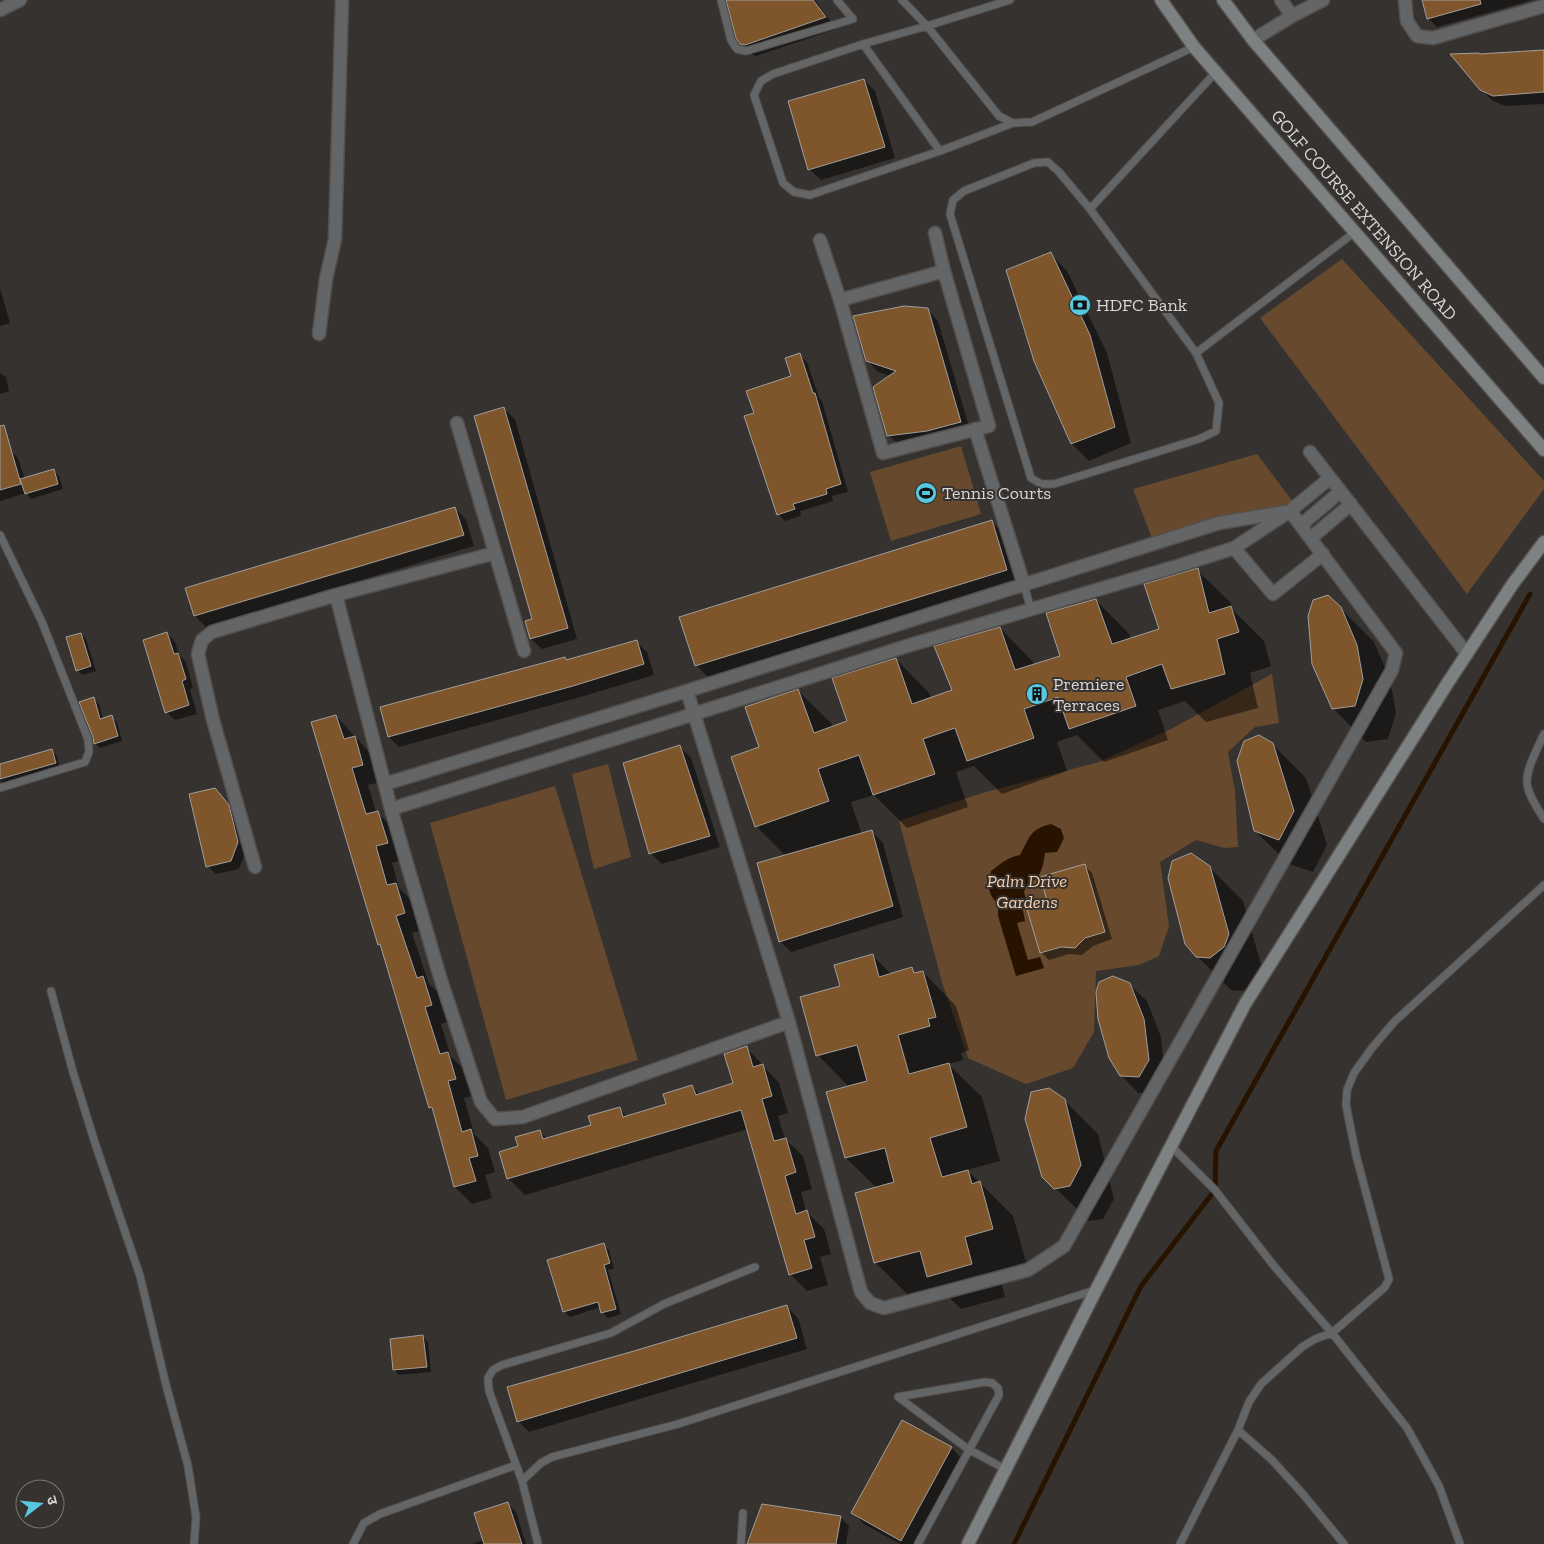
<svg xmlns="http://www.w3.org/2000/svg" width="1544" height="1544" viewBox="0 0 1544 1544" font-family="'Zilla Slab','Noto Sans Devanagari',serif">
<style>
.green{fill:#674a2e}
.water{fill:#271300}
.shadow{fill:#0007}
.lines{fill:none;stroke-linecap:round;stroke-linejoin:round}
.stream{stroke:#271300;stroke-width:5}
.building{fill:#7f562b;stroke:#a19e9b}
.lane-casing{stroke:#53504e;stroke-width:9}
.street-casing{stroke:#53504e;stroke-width:15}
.secondary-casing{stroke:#53504e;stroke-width:15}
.lane{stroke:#636566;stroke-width:7}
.street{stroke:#636566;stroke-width:12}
.secondary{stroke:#7e8182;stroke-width:12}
.labels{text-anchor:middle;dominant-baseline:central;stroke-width:4;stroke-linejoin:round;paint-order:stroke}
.street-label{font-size:18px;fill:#d9d7d6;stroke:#353230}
.poi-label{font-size:18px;fill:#d9d7d6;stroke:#353230;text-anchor:start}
.park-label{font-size:18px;font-style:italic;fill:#f9d2ad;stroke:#353230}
</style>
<rect width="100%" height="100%" fill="#353230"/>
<path class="green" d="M1342 259 1544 481V489L1467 594 1260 318Z
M961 446 981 514 891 541 870 472Z
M1257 454 1293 502 1155 546 1133 489Z
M1272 674 1279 723 1255 727 1228 752 1235 791 1238 847 1224 848 1196 840 1160 862 1169 926 1159 956 1139 965 1096 971 1094 1032 1073 1068 1026 1084 968 1058 942 982 899 821 982 793 1099 762 1173 728Z
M608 764 631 857 594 869 572 774Z
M555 786 638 1060 506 1100 430 823Z"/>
<path class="water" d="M1051 824 1061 829 1064 838 1057 852 1045 853C1043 867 1041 879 1027 884L1024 892 1027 902 1022 906 1025 921 1017 923 1028 960 1040 957 1044 968 1016 976 998 916V905C986 890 989 889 991 871 1000 864 1008 857 1020 855 1030 837 1030 829 1051 824Z"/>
<path class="shadow" d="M728 0H815L836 29 756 56 753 55 741 43Z
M1423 0H1533L1437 27 1428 18Z
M1544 52V104L1506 106 1493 101 1481 89Z
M864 80 875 91 895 158 821 180 809 169Z
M1050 254 1067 271 1107 353 1131 443 1089 461 1072 444 1035 361Z
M0 288 10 323 0 326Z
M927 309 938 321 971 433 900 446 889 435 891 376 878 372 867 360Z
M799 355 807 362 819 398 822 401 848 492 832 496 833 501 800 511 801 516 785 521 778 514 792 377Z
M0 373 6 377 9 391 0 394Z
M504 409 515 419 577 639 542 649 531 639 526 622 533 620Z
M10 450 18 458 25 479 54 471 59 476 63 489 31 499 26 493 0 501V453Z
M455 508 466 520 474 546 206 627 195 616Z
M991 521 1008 538 1023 587 713 682 696 665Z
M1197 570 1231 603 1232 609 1264 641 1271 666 1250 673 1258 708 1206 722 1185 701 1158 710 1168 740 1104 762 1077 735 1057 742 1067 771 1002 794 974 766 956 772 968 807 907 828 874 795 851 802 862 835 872 832 883 843 903 917 791 952 780 941 786 856 756 826 760 748 798 691 832 724 833 727 849 722 896 659 929 693 931 699 954 691 1000 628 1033 662 1034 665 1061 657 1096 600 1129 634 1131 639 1161 630Z
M1340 608 1374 642 1390 679 1396 713 1388 739 1366 742 1333 708Z
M167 633 175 642 180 656 186 662 193 688 190 689 197 714 175 720 166 712Z
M81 634 86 639 96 671 83 675 77 670Z
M636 641 647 652 654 675 584 696 399 747 389 737 564 658 567 661Z
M94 699 99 704 103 719 111 717 117 722 122 741 100 748 95 743Z
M336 716 371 754 380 782 368 785 376 812 395 829 404 859 392 863 399 888 412 901 421 930 412 933 429 984 440 994 448 1022 441 1024 451 1057 465 1070 473 1096 464 1098 474 1134 488 1148 495 1172 485 1175 492 1198 472 1204 455 1187 434 1110 430 1107 383 948 379 944Z
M1272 744 1306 778 1327 845 1313 872 1289 864 1255 831Z
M680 747 691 758 720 847 662 864 650 853Z
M52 751 57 756 60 768 4 784 0 780V765Z
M215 789 237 815 246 851 239 869 216 874 207 866Z
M1085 866 1092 873 1112 939 1093 946 1082 955 1069 954 1049 960 1041 952 1049 900Z
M1209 867 1243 901 1262 968 1257 981 1243 991 1231 990 1197 956Z
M872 955 892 975 912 969 917 974 923 972 956 1006 969 1050 961 1053 963 1060 948 1064 982 1097 1000 1161 967 1170 1013 1216 1026 1262 998 1270 1005 1297 961 1309 940 1288 909 1296 876 1263 856 1194 877 1188 846 1158 828 1093 849 1087 818 1055 841 987Z
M1129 984 1147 1001 1161 1037 1165 1077 1156 1093H1138L1121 1075Z
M746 1047 779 1083 788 1113 778 1116 785 1139 803 1156 812 1189 801 1192 806 1211 824 1229 831 1254 820 1257 828 1285 807 1291 790 1274 748 1129 525 1195 508 1178 520 1147 540 1131 547 1139 592 1125 619 1108 627 1117 668 1105 692 1086 700 1095 734 1084Z
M1064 1100 1098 1134 1114 1199 1103 1219 1089 1221 1043 1176Z
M604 1245 609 1250 614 1269 608 1270 621 1314 608 1318 602 1312 601 1307 570 1317 565 1312Z
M787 1307 798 1318 807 1349 529 1432 518 1421Z
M423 1337 428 1342 431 1372 399 1375 394 1370Z
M902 1421 952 1448 963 1460 917 1544H900L864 1524 853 1513Z
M508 1504 516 1512 526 1544H472L484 1540Z
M840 1517 849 1526 846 1544H750Z"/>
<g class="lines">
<path class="stream" d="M1014 1544 1141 1286 1215 1190 1216 1151 1530 594"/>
</g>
<path class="building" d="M726 0H813L826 17 745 45 740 44 736 38Z
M1422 0H1480L1481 4 1427 19Z
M1544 50V92L1493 96 1480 90 1450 54 1479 53V54Z
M864 79 885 147 808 170 788 101Z
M1051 252 1090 335 1115 427 1071 444 1034 361 1006 270Z
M904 306 928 308 961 422 927 431 887 436 873 387 896 371 866 361 853 316Z
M800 353 813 393H815L841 484 826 489 827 494 793 504 795 509 777 515 744 416 754 413 746 391 791 376 785 358Z
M504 407 568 628 530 639 525 621 532 619 474 416Z
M4 425 21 484 0 490V426Z
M54 469 58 484 25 494 20 479Z
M455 507 464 535 194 616 185 588Z
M992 520 1007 570 695 666 679 617Z
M1198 568 1209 613 1231 606 1239 632 1217 639 1225 674 1171 689 1162 664 1126 677 1136 706 1069 729 1058 697 1024 709 1034 738 967 761 955 728 923 739 935 774 873 795 859 755 818 769 829 801 755 827 731 757 759 747 745 707 798 689 814 733 847 721 832 678 896 658 912 704 952 690 934 646 1000 627 1015 670 1060 656 1046 613 1096 599 1112 644 1159 629 1144 584Z
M1328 595 1341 607 1357 645 1363 679 1355 706 1332 709 1312 664 1308 616 1313 600Z
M167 632 174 654 178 653 186 679 182 681 189 705 165 713 143 640Z
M81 633 91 666 76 671 66 637Z
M637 640 644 664 573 686 388 737 380 707 565 657 566 660Z
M94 697 100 719 112 715 118 736 94 744 93 737 79 702Z
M336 715 344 739 355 736 363 765 352 768 366 814 378 811 388 843 376 846 387 885 396 883 405 913 396 916 417 978 423 976 432 1005 425 1007 440 1054 448 1052 456 1079 448 1081 462 1132 471 1129 478 1156 469 1158 476 1181 454 1187 432 1107 429 1108 380 944 378 945 311 722Z
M1259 735 1273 743 1294 811 1279 840 1254 831 1237 761 1244 741Z
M680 745 710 836 649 854 623 763Z
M52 749 56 763 0 779V764Z
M215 788 229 805 238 842 231 861 206 867 189 794Z
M872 830 893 906 779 942 757 863Z
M1191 853 1210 866 1229 934 1224 947 1210 958 1196 957 1185 944 1168 878 1172 861Z
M1085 864 1105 932 1085 938 1075 948 1061 947 1040 953 1026 906 1047 900 1040 877Z
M873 954 879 977 912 967 914 973 923 971 936 1017 928 1019 930 1026 898 1035 909 1074 949 1063 967 1127 930 1138 942 1177 968 1170 972 1184 980 1181 993 1229 965 1237 972 1264 927 1277 920 1251 874 1263 855 1193 894 1182 890 1168 885 1148 845 1158 826 1092 867 1081 857 1045 816 1056 800 997 840 986 834 965Z
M1113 976 1130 983 1144 1019 1149 1060 1139 1077 1120 1076 1109 1058 1098 1019 1096 992 1099 982Z
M747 1046 753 1067 763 1064 772 1096 762 1099 774 1141 786 1138 796 1172 785 1176 796 1214 807 1210 815 1237 804 1240 812 1268 789 1275 741 1110 507 1179 499 1152 518 1146 515 1137 540 1130 543 1139 591 1125 588 1116 620 1107 623 1117 666 1104 663 1094 692 1085 696 1095 733 1083 724 1054Z
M1049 1088 1065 1099 1081 1165 1070 1186 1054 1189 1042 1177 1025 1119 1031 1092Z
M604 1243 610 1263 604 1265 616 1309 601 1313 598 1302 563 1312 547 1260Z
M787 1305 797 1338 517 1422 507 1387 634 1351Z
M423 1335 427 1367 393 1370 390 1339Z
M902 1420 952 1447 901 1541 851 1513Z
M508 1502 522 1544H484L474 1513Z
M762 1504 841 1516 836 1544H747Z"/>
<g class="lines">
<g class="lane-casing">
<path id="lane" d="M721 0 731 40 737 49 746 51 853 19 837 0
M902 0 927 26 999 116 1013 123 1032 122 1194 47
M1010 0 927 26 863 44 773 74 761 81 754 95 783 183 794 192 810 195 940 151 1013 123
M863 44 940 151
M1048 162 1059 172 1090 209 1196 353 1219 403 1216 431 1199 439 1054 484H1041L1031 478 950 214 953 200 964 191 1034 163Z
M1090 209 1216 72
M1196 353 1355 232
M0 535 42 622 88 739 89 752 85 762 0 788
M1024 585 1031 609
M1544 734C1538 747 1526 769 1527 783 1528 795 1538 809 1544 819
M51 991 73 1072 95 1143 140 1276 166 1385 188 1466 196 1517 194 1544
M1171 1146 1215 1190 1274 1266 1332 1333 1407 1428 1439 1486 1460 1544
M522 1481 541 1463 552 1457 678 1424 1095 1290
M353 1544 364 1523 380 1514 516 1465
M538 1544 522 1481 489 1391 488 1378 493 1370 502 1365 611 1333 664 1304 755 1267
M741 1544 743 1513
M918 1544 999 1395 998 1388 992 1383 985 1382 898 1397 968 1449 1005 1469
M1180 1544 1238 1430
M1344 1544 1302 1493 1272 1460 1238 1430 1249 1402 1261 1384 1302 1347 1315 1339 1332 1333 1385 1287 1389 1279 1356 1155 1346 1105 1347 1090 1354 1073 1372 1048 1394 1022 1544 885"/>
</g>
<g class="street-casing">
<path id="street" d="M1281 0 1292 16
M1405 0 1407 21 1417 36 1433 38 1544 6
M0 10 20 0
M1253 40 1292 16 1323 0
M935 233 944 271
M820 240 840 300 883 453 989 426 944 271 840 300
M319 334 326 279 335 239 342 0
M457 423 524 651
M975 429 1024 585
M1310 452 1467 654
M1301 525 1340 492
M1311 538 1351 504
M1234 548 1273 594 1323 554
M336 595 391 809 440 977 481 1102 495 1119 523 1117 789 1022
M687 691 789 1022 861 1292 870 1303 884 1308 1028 1270 1064 1246 1392 670 1396 653 1290 511
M385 784 687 691 1219 523 1285 512
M391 809 694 714 907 646 1181 565 1234 548 1290 511 1330 478
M255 867 213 720 198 654 202 640 212 632 336 595 495 553"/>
</g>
<g class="secondary-casing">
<path id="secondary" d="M1161 0 1194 47 1544 450
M1223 0 1253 40 1544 378
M968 1544 1096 1290 1245 1004 1447 684 1512 585 1544 542"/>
</g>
<use href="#lane" class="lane"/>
<use href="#street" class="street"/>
<use href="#secondary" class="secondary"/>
</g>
<defs>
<g id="bank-disc" transform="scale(1.125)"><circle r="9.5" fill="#56c9e1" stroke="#353230"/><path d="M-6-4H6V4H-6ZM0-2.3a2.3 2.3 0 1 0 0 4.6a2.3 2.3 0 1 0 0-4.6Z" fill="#111"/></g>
<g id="stadium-disc" transform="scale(1.125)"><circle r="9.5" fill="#56c9e1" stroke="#353230"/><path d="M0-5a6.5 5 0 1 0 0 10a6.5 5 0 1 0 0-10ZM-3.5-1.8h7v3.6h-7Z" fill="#111"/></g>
<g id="building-disc" transform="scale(1.125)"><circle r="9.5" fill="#56c9e1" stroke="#353230"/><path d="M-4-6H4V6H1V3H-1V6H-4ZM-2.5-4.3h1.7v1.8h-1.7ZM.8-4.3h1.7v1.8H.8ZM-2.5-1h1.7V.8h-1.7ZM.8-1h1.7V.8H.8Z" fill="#111"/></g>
</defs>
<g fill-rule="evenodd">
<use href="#bank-disc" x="1080" y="305"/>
<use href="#stadium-disc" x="926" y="493"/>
<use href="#building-disc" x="1037" y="694"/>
</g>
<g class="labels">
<g class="street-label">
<text transform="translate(1364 215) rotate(49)">GOLF COURSE EXTENSION ROAD</text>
</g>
<g class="poi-label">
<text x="1096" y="305">HDFC Bank</text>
<text x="942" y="493">Tennis Courts</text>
<text x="1053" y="684">Premiere<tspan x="1053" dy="21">Terraces</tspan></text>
</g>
<g class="park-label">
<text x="1027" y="881">Palm Drive<tspan x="1027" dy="21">Gardens</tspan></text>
</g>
</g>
<g transform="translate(40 1504) rotate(74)"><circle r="24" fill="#353230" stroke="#777472"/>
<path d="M0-4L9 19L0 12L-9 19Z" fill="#56c9e1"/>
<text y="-8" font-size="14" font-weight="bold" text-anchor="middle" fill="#d9d7d6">उ</text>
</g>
</svg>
